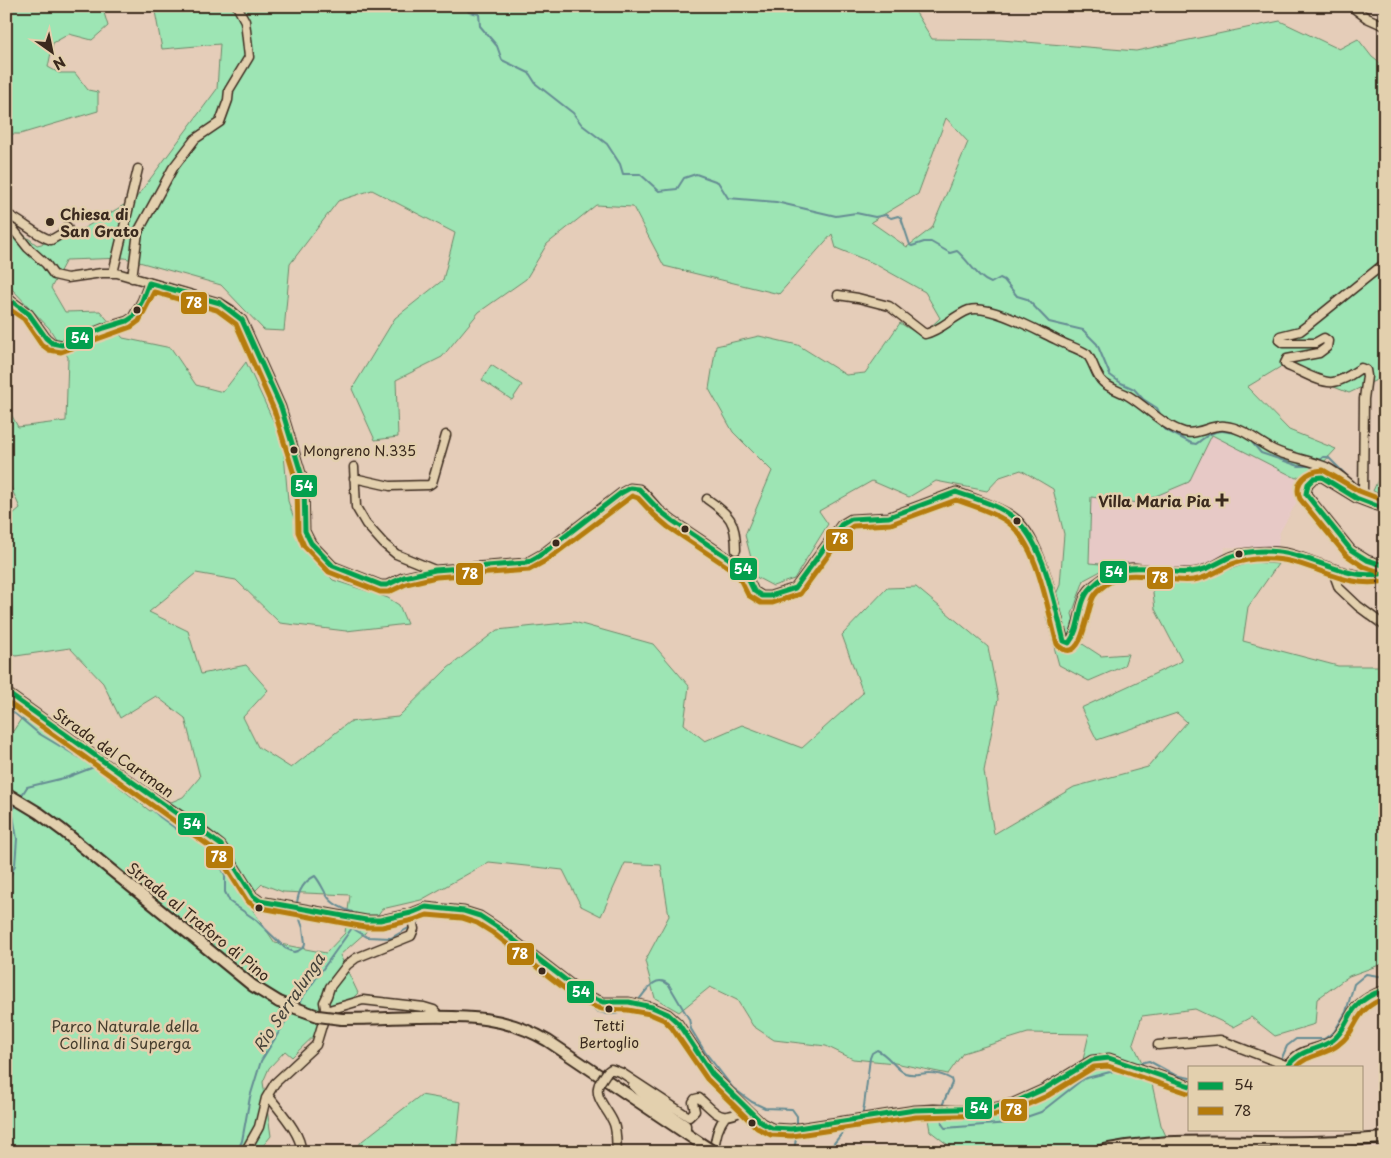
<svg xmlns="http://www.w3.org/2000/svg" width="1391" height="1158" viewBox="0 0 1391 1158" font-family="'Playpen Sans',sans-serif">
<style>
.built{fill:#e7c9c6}
.green{fill:#9de5b4;stroke:#6c8869;fill-rule:evenodd}
.lines{fill:none;stroke-linecap:round;stroke-linejoin:round}
.stream{stroke:#658c93;stroke-width:2}
.minor-casing{stroke:#3b2a1e;stroke-width:11}
.major-casing{stroke:#3b2a1e;stroke-width:14}
.minor{stroke:#e3d0ae;stroke-width:8}
.major{stroke:#e3d0ae;stroke-width:10}
.minor-bridge-casing{stroke:#3b2a1e;stroke-width:11;stroke-linecap:butt}
.major-bridge-casing{stroke:#3b2a1e;stroke-width:14;stroke-linecap:butt}
.minor-bridge{stroke:#e3d0ae;stroke-width:8}
.major-bridge{stroke:#e3d0ae;stroke-width:10}
.bus-1-casing{stroke:#e3d0ae;stroke-width:9}
.bus-2-casing{stroke:#e3d0ae;stroke-width:9}
.bus-1{stroke:#03a04e;stroke-width:5}
.bus-2{stroke:#b57b0a;stroke-width:5}
.poi-dot{fill:#3b2a1e;stroke:#e3d0ae;stroke-width:2}
.labels{text-anchor:middle;dominant-baseline:central;stroke-width:5;stroke-linejoin:round;paint-order:stroke}
.bus-label{font-size:14px;fill:#3b2a1e;stroke:#e3d0ae;text-anchor:start}
.poi-label{font-size:15px;font-weight:bold;fill:#3b2a1e;stroke:#e3d0ae;text-anchor:start}
.street-label{font-size:15px;fill:#3b2a1e;stroke:#e3d0ae}
.park-label{font-size:15px;fill:#453d2d;stroke:#e3d0ae}
.water-label{font-size:16px;font-style:italic;fill:#46433b;stroke:#e3d0ae}
.line-badge{stroke:#e3d0ae;stroke-width:2}
.badge-label{font-size:14px;text-anchor:middle;font-weight:bold;fill:#fff}
</style>
<rect width="100%" height="100%" fill="#e5cdb9"/>
<filter id="ink" filterUnits="userSpaceOnUse"><feTurbulence type="fractalNoise" baseFrequency=".02" numOctaves="2"/><feDisplacementMap in="SourceGraphic" scale="10" xChannelSelector="R" yChannelSelector="G"/><feConvolveMatrix kernelMatrix="1 2 1 2 8 2 1 2 1" color-interpolation-filters="sRGB"/></filter>
<g filter="url(#ink)">
<path class="built" d="M1212 435 1296 478 1300 496 1279 534 1278 548 1225 547 1224 557 1200 568 1168 569 1137 562 1112 565 1089 563 1091 496 1139 503Z"/>
<path class="green" d="M6 6H102L108 26 92 40 69 34 53 43 48 67 59 73H75L88 90 98 92V111L20 134H6Z
M154 6H912L932 39 1001 40 1136 51 1280 21 1339 49 1358 39 1372 57 1385 67V376L1349 393 1282 366 1247 387 1289 430 1336 449 1323 463 1296 478 1212 435 1189 482 1139 503 1091 497 1089 563 1112 565 1084 580 1072 614 1081 643 1101 656 1128 654 1124 666 1089 681 1059 665 1046 617 1060 585 1064 534 1053 489 1021 470 1000 477 987 491 936 481 909 497 872 481 819 511 828 524 794 579 773 586 756 577 745 535 772 471 733 432 709 389 716 346 759 336 798 345 846 375 865 373 900 323 921 336 940 318 925 292 873 263 836 248 832 234 779 294 664 266 633 207 596 205 547 244 526 279 479 312 442 357 396 380 398 437 375 440 352 389 395 318 443 280 455 233 372 190 338 201 290 264 284 331 264 330 221 285 125 258 66 260 51 288 65 312 100 311 123 338 171 348 196 385 223 392 246 362 283 442 288 501 306 553 333 580 388 598 399 605 407 624 346 631 280 623 236 580 196 573 149 612 188 631 201 674 246 665 268 690 243 717 258 747 291 768 349 722 398 717 448 668 497 630 574 622 653 644 689 686 684 724 705 741 742 725 802 748 863 693 842 635 887 588 916 587 988 647 998 699 984 771 994 834 1074 787 1148 767 1187 722 1177 713 1097 740 1081 708 1182 661 1155 609 1152 585 1205 578 1251 562 1278 564 1248 607 1243 641 1338 666H1385V963L1349 976 1317 999 1315 1024 1275 1036 1251 1017 1233 1027 1195 1009 1142 1016 1133 1043 1152 1084 1161 1125 1166 1136 1106 1144 1070 1152H957L930 1131 928 1119H957L1016 1108 1079 1077 1089 1034 1028 1033 963 1053 948 1074 895 1063 853 1059 826 1046 774 1040 753 1026 737 1000 710 987 679 1012 655 998 645 961 669 916 661 865 625 863 601 916 581 906 563 870 489 862 421 900 382 909 365 933 340 955 358 993 292 1057 285 1051 269 1068 263 1082 271 1136 258 1152H6V742L23 716 100 772 150 811 183 797 200 777 185 718 156 696 120 718 103 683 70 648 16 656 6 649V520L20 508 6 476V405L18 427 66 421 68 357 49 328 11 288 6 287V221L37 245 67 238 136 198 217 89 220 44 162 49ZM946 118 968 142 932 228 907 247 871 222 918 194ZM262 884 283 892 350 895 345 933 326 953 275 943 246 900Z
M491 365 522 385 512 400 482 380Z
M1385 464V496L1373 491Z
M421 1095 461 1102 456 1149 459 1152H353L362 1141Z"/>
<g class="lines">
<path class="stream" d="M464 6 469 12 479 14 480 26 497 46 502 60 529 73 536 84 573 113 582 125 607 144 620 164 623 174H640L659 191 677 189 684 178 696 174 718 182 728 198 776 202 836 216 856 213 875 217 886 215 891 218 898 216 901 218 910 245 912 246 924 242H931L950 253 957 251C969 261 977 278 991 283L1000 278 1004 280 1017 296 1027 299 1049 322 1083 330 1097 344 1110 375 1121 383 1134 389 1143 399 1157 408 1161 416
M1162 424 1164 429 1191 443 1196 444C1204 438 1212 431 1222 431 1227 431 1229 433 1234 432
M1238 433 1250 440 1261 453 1299 466H1313
M1319 461 1323 457H1328L1351 480
M1369 492 1385 499
M6 706 38 733 95 767 145 803 160 817 175 828 190 836 201 837 211 846 225 875V892L230 902 256 920 285 948 294 952 298 951 304 947 305 943 303 928 297 911
M20 798 27 787 68 777 94 767
M6 886 15 865 17 839 12 810 16 804
M297 904C298 891 303 882 315 876 320 882 322 887 326 894 331 904 342 908 352 912V916
M416 924 421 920 445 913 468 918 491 930 594 1010C607 1016 621 1015 633 1007
M352 928 367 937 391 938 412 926
M638 1001C646 991 656 973 669 985L689 1019 691 1029 705 1052 733 1088 752 1102 765 1108 792 1109 797 1116V1127
M297 1005 352 928
M1281 1060 1287 1046 1296 1039H1324L1334 1032 1346 1012 1354 984 1366 974 1385 977
M1138 1065 1140 1063 1149 1061 1175 1075 1190 1078
M941 1113 942 1124 945 1128 1009 1123 1041 1112 1083 1079 1114 1071H1134L1135 1069
M862 1116 864 1106 870 1058 872 1053 877 1050C889 1055 894 1068 905 1073 913 1076 921 1073 929 1073 937 1073 944 1075 951 1079L952 1083 941 1108
M237 1152 242 1141 250 1097 261 1061 292 1011
M794 1152 797 1131
M827 1152 848 1126 860 1123 861 1121"/>
<g class="minor-casing">
<path id="minor" d="M186 6H188
M1351 6 1367 18 1385 26
M6 214C22 221 35 235 51 240L68 230 67 227
M6 225 13 229 28 248 46 264 54 275 67 278 102 273H117L220 303 231 310 242 320 281 407 304 483 305 531 311 543 333 566 381 585H387L404 577 435 570 526 563 542 554 621 493 630 488 639 489 643 492 659 510 673 521 743 568 754 591 762 596H770L795 588 841 525 851 519 889 517 956 492C975 499 995 505 1012 516 1042 536 1054 607 1064 641L1069 643C1080 633 1078 604 1089 590 1093 585 1101 580 1106 576 1130 559 1154 574 1180 573 1188 573 1199 572 1206 569 1216 566 1224 559 1233 556 1247 551 1272 550 1286 553 1313 559 1358 584 1385 573
M113 273 138 169
M132 278 138 232 173 168 195 139 220 122 228 100 229 90 249 57 245 21 237 6
M838 295 858 298 889 306 925 334C942 330 953 316 969 310 989 304 1036 330 1055 339 1066 345 1077 348 1087 354 1094 363 1095 373 1101 380 1106 387 1119 391 1127 395 1146 406 1163 426 1184 432 1198 436 1211 424 1225 426 1245 428 1258 443 1276 451 1292 458 1310 460 1326 467 1338 473 1359 490 1366 502
M6 297 29 314 46 338 52 343 62 345 104 328 127 321 133 317 142 301 149 283
M354 467 356 507 366 524 384 544 396 554 435 570
M354 478 390 486 429 485 432 483 446 435
M1363 497 1364 399 1367 376 1366 370 1361 368C1352 374 1343 381 1333 382 1321 384 1299 370 1288 366L1285 363 1287 359 1319 353 1327 347 1328 341 1324 338 1315 343H1283L1279 340 1280 336 1300 331 1308 325 1385 263
M707 499C730 515 736 521 736 550
M1385 509 1356 498 1322 477 1314 478 1308 484 1306 494 1351 550 1367 560 1383 565 1385 570
M1332 569 1339 588 1358 606 1385 626
M6 692 144 791 195 825 221 845 253 896 260 901 366 920H380L411 913 426 907 464 911 480 916 497 927 585 995 603 1002H629L652 1007 668 1014 678 1023 712 1074 747 1109 762 1123 772 1128 791 1129 915 1110 934 1109 956 1110 992 1108 1013 1103 1044 1089 1092 1060 1109 1058 1190 1086
M325 1008 329 1010 363 1000 424 1007 434 1010 440 1017
M1158 1045 1220 1040 1288 1066
M1287 1067C1300 1045 1315 1053 1333 1040 1344 1032 1347 1019 1355 1008 1362 1000 1374 993 1385 990
M607 1072 611 1069 622 1073 689 1117 695 1111 693 1102 695 1099 699 1098C719 1115 718 1123 747 1109
M599 1084C593 1098 609 1110 614 1124 617 1132 616 1143 617 1152
M633 1085 644 1096 686 1125V1134
M268 1095C278 1109 303 1135 301 1152
M245 1152 259 1127 266 1098 275 1083 316 1045 323 1022 325 1008 324 1002 327 996 330 987 347 965 356 958 411 936 414 929 411 913
M714 1152C715 1139 717 1127 725 1117
M1181 1152V1142"/>
</g>
<g class="major-casing">
<path id="major" d="M6 793 39 813 62 830 253 986 279 1002
M342 1019C368 1019 393 1018 419 1017 467 1016 506 1016 548 1041L700 1143
M1096 1152C1153 1138 1213 1142 1271 1142 1309 1143 1347 1141 1385 1138"/>
</g>
<use href="#minor" class="minor"/>
<use href="#major" class="major"/>
<g class="minor-bridge-casing">
<path id="minor-bridge" d="M599 1084 607 1072"/>
</g>
<g class="major-bridge-casing">
<path id="major-bridge" d="M279 1002 318 1016 342 1019
M700 1143 714 1152"/>
</g>
<use href="#minor-bridge" class="minor-bridge"/>
<use href="#major-bridge" class="major-bridge"/>
<g class="bus-1-casing">
<path id="bus-1" d="M149 283 220 303 242 320 281 407 304 483 305 531 311 543 333 566 381 585H387L404 577 435 570 526 563 542 554 621 493 630 488 639 489 659 510 673 521 743 568 754 591 762 596H770L795 588 841 525 851 519 889 517 956 492C975 499 997 504 1013 517 1045 543 1054 603 1064 641L1069 643C1082 627 1077 602 1091 588 1100 579 1112 571 1124 569 1146 564 1169 575 1191 572 1206 571 1217 563 1230 557 1245 551 1263 550 1279 552 1315 556 1347 582 1385 573
M6 297 29 314 46 338 52 343 62 345 104 328 127 321 133 317 142 301 149 283
M1385 509 1356 498 1322 477 1314 478 1308 484 1306 494 1351 550 1367 560 1383 565 1385 569
M6 692 221 845 253 896 260 901 366 920H380L411 913 426 907 464 911 480 916 497 927 585 995 603 1002H629L652 1007 668 1014 678 1023 712 1074 762 1123 772 1128 791 1129 915 1110 992 1108 1013 1103 1044 1089 1092 1060 1109 1058 1190 1086
M1287 1067C1302 1047 1316 1052 1333 1040 1344 1032 1347 1018 1355 1008 1362 999 1374 993 1385 990"/>
</g>
<g class="bus-2-casing">
<path id="bus-2" d="M6 307 24 319 41 344 49 350 61 352 131 327 139 321 154 292 217 310 236 324 274 410 297 484 298 532 304 546 329 572 380 592H389L406 584 436 577 529 570 547 560 632 496 638 498 654 515 668 527 737 573 748 595 761 603H772L800 594 846 531 853 526 891 524 956 500C973 506 991 511 1006 521 1038 543 1047 608 1057 644 1059 647 1062 649 1066 650 1084 655 1087 607 1094 596 1100 587 1114 578 1125 576 1146 572 1170 583 1194 580 1208 578 1219 570 1232 564 1245 559 1260 558 1274 559 1312 561 1345 590 1385 581
M1378 573 1377 571 1364 567 1346 555 1300 499C1293 482 1307 471 1323 470L1359 491 1385 501
M6 701 215 850 247 901 256 907 365 927H382L413 920 427 915 462 918 477 923 493 933 582 1002 602 1009 628 1010 650 1014 664 1020 672 1028 707 1079 757 1128 771 1135 792 1136 916 1117 994 1115 1015 1110 1047 1096 1094 1067 1108 1066 1188 1093
M1296 1067C1307 1054 1326 1055 1338 1045 1360 1029 1352 1010 1385 998"/>
</g>
<use href="#bus-1" class="bus-1"/>
<use href="#bus-2" class="bus-2"/>
</g>
</g>
<g class="poi-dot">
<circle cx="50" cy="222" r="5"/>
<circle cx="137" cy="310" r="4.5"/>
<circle cx="294" cy="450" r="4.5"/>
<path d="M1219.5 492.5h5v5h5v5h-5v5h-5v-5h-5v-5h5z"/>
<circle cx="1017" cy="521" r="4.5"/>
<circle cx="685" cy="529" r="4.5"/>
<circle cx="556" cy="543" r="4.5"/>
<circle cx="1239" cy="554" r="4.5"/>
<circle cx="259" cy="908" r="4.5"/>
<circle cx="542" cy="971" r="4.5"/>
<circle cx="609" cy="1009" r="4.5"/>
<circle cx="752" cy="1123" r="4.5"/>
</g>
<g class="labels">
<g class="bus-label">
<text x="303" y="450">Mongreno N.335</text>
<text x="609" y="1025" text-anchor="middle">Tetti<tspan x="609" dy="17">Bertoglio</tspan></text>
</g>
<g class="poi-label">
<text x="60" y="213">Chiesa di<tspan x="60" dy="17">San Grato</tspan></text>
<text x="1211" y="500" text-anchor="end">Villa Maria Pia</text>
</g>
<g class="street-label">
<text transform="translate(114 752) rotate(35)">Strada del Cartman</text>
<text transform="translate(199 921) rotate(39)">Strada al Traforo di Pino</text>
</g>
<g class="park-label">
<text x="125" y="1025">Parco Naturale della<tspan x="125" dy="17">Collina di Superga</tspan></text>
</g>
<g class="water-label">
<text transform="translate(288 1002) rotate(-56)">Rio Serralunga</text>
</g>
</g>
<g class="line-badge">
<rect x="180" y="291" width="28" height="24" rx="5" fill="#b57b0a"/>
<rect x="65" y="326" width="29" height="24" rx="5" fill="#03a04e"/>
<rect x="290" y="474" width="28" height="24" rx="5" fill="#03a04e"/>
<rect x="825" y="528" width="29" height="24" rx="5" fill="#b57b0a"/>
<rect x="729" y="557" width="29" height="24" rx="5" fill="#03a04e"/>
<rect x="1099" y="560" width="29" height="24" rx="5" fill="#03a04e"/>
<rect x="455" y="562" width="29" height="24" rx="5" fill="#b57b0a"/>
<rect x="1146" y="566" width="28" height="24" rx="5" fill="#b57b0a"/>
<rect x="177" y="812" width="29" height="24" rx="5" fill="#03a04e"/>
<rect x="205" y="845" width="29" height="24" rx="5" fill="#b57b0a"/>
<rect x="506" y="942" width="29" height="24" rx="5" fill="#b57b0a"/>
<rect x="566" y="980" width="29" height="24" rx="5" fill="#03a04e"/>
<rect x="964" y="1096" width="29" height="24" rx="5" fill="#03a04e"/>
<rect x="1000" y="1098" width="28" height="24" rx="5" fill="#b57b0a"/>
</g>
<g class="badge-label">
<text x="194" y="308">78</text>
<text x="80" y="343">54</text>
<text x="304" y="491">54</text>
<text x="840" y="544">78</text>
<text x="743" y="574">54</text>
<text x="1114" y="577">54</text>
<text x="470" y="579">78</text>
<text x="1160" y="583">78</text>
<text x="192" y="829">54</text>
<text x="219" y="862">78</text>
<text x="520" y="959">78</text>
<text x="581" y="997">54</text>
<text x="979" y="1113">54</text>
<text x="1014" y="1115">78</text>
</g>
<rect width="1391" height="1158" fill="none" stroke="#e3d0ae" stroke-width="25"/>
<rect x="12" y="12" width="1366" height="1133" fill="none" stroke="#3b2a1e" stroke-width="2" filter="url(#ink)"/>
<rect x="1188" y="1066" width="175" height="65" fill="#e3d0ae" stroke="#a08e74"/>
<rect x="1198" y="1082" width="25" height="8" fill="#03a04e" stroke="#a08e74"/>
<text x="1234" y="1090" font-size="15" fill="#3b2a1e">54</text>
<rect x="1198" y="1107" width="25" height="8" fill="#b57b0a" stroke="#a08e74"/>
<text x="1234" y="1116" font-size="15" fill="#3b2a1e">78</text>
<g transform="translate(52 52) rotate(147)" stroke="#e3d0ae" stroke-width="4" paint-order="stroke">
<path d="M0-4L9 19L0 12L-9 19Z" fill="#3b2a1e"/>
<text y="-8" font-size="14" font-weight="bold" text-anchor="middle" fill="#3b2a1e">N</text>
</g>
</svg>
